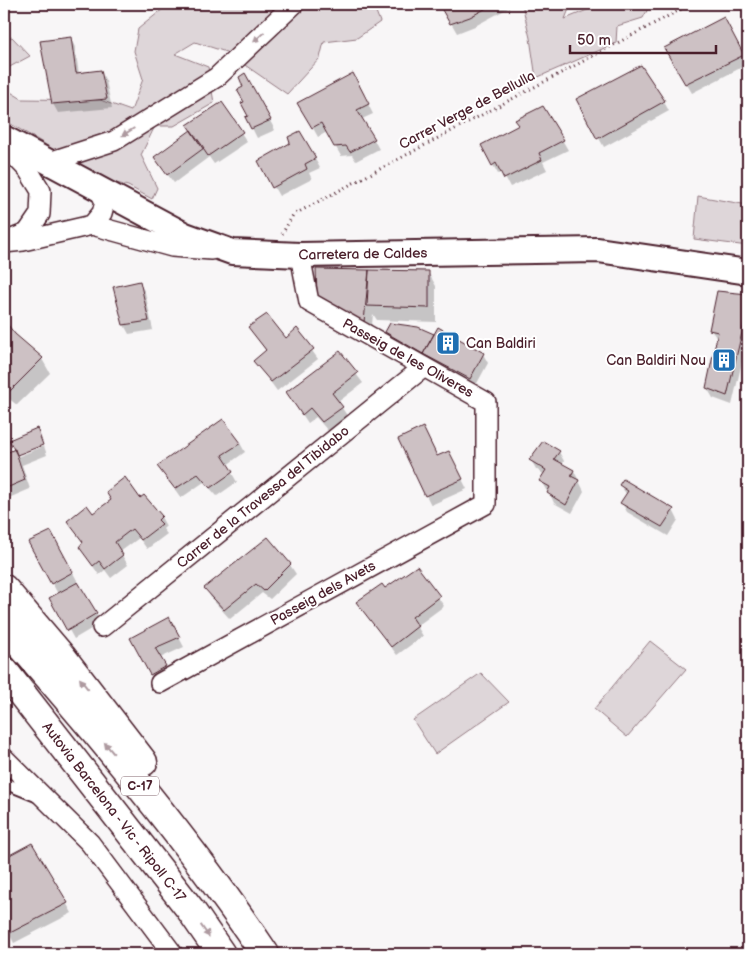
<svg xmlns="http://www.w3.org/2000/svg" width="752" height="958" viewBox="0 0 752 958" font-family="'Balsamiq Sans',sans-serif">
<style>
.green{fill:#ded6d9;stroke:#947a82}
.shadow{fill:#0003;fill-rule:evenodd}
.building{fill:#cdc1c4;stroke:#4a1f2b}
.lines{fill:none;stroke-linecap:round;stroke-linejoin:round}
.service-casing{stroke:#4a1f2b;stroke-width:14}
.minor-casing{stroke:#4a1f2b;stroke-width:22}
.tertiary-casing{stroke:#4a1f2b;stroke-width:28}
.trunk-casing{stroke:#4a1f2b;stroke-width:31}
.path{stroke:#4a1f2b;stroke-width:3;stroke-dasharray:1 4;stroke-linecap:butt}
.service{stroke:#fff;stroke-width:10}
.minor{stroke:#fff;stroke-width:19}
.tertiary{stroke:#fff;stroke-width:24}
.trunk{stroke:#fff;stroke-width:28}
.oneway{fill:#ae9aa0}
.labels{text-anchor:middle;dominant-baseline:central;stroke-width:4;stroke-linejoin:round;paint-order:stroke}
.shield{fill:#fff;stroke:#80626b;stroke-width:1}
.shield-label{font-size:12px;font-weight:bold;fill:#4a1f2b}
.street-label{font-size:14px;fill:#4a1f2b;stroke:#fff}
.poi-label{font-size:14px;fill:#4a1f2b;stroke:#fff;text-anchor:start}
</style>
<rect width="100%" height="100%" fill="#f8f6f7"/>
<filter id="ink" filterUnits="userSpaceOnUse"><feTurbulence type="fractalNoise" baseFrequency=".02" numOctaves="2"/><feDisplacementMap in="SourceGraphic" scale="10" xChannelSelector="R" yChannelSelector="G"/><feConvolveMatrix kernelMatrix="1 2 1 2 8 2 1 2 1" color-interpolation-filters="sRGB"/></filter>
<g filter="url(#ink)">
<path class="green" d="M169 4H373L380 22 357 38 324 42 320 58 287 94 226 52 195 42 175 54 208 67 214 103 174 126H155L141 155 157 188 152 199 128 186 93 177 43 143 4 120V88L22 99 100 100 131 111 143 79 134 51 138 29Z
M522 4H571L565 19 597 6 599 4 650 5 643 18 617 26 616 43 536 78 530 38Z
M12 37 30 56 4 70V41Z
M698 196 748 205V246L694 239Z
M650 641 686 669 627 737 594 709Z
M481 673 509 702 435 754 413 720Z"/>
<path class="shadow" d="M443 4H516L475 26 457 33 442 7Z
M651 4H663L653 9Z
M729 28 748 64 692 93 666 49Z
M70 38 75 47 79 74 101 72 106 81 112 108 58 113 53 104Z
M250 84 275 130 257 138 247 118 249 117 245 103Z
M358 84 373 114 362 119 379 149 356 161 352 155 341 156 327 132 318 137 299 103Z
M577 100 664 102 669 111 604 147Z
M222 103 247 142 214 164 209 157 174 183 161 166 192 131Z
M543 107 568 150 543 162 547 170 510 187 502 172 498 174 493 165Z
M300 132 320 168 309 173 312 179 279 196 259 161 291 144Z
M318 270 428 272 436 286V322L377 320 373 314 371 335 326 309 318 294ZM324 297 370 324 368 327 324 300Z
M139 283 145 292 153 330 129 334 124 325 115 288Z
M718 292 748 296V336L732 405 713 398 707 388 718 340 711 330Z
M4 322 14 335 42 359 50 373 17 405 4 395Z
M250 327 285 340 297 330 318 359 277 391 255 361 266 351Z
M417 328 483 354 488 363 475 387 392 342 386 332Z
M340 353 363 383 338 402 348 417 328 431 316 417 308 423 288 393Z
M36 430 43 444 17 454V457L44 446 47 455 22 465 30 489 4 500V455L16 450Z
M240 443 245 452 227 465 237 482 217 496 204 482 181 498 159 467Z
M559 452 564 461 562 465 574 471 584 491 572 513 554 503 549 492 546 490 541 481 545 475 536 469 531 460Z
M438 458 453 461 467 489 431 505 426 495Z
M620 485 673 510 678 520 668 536 627 512 622 503 627 495Z
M140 500 161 517 166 526 163 529 167 534 147 549 139 538 120 552 128 565 111 578 105 570 99 575 80 547 84 543 93 514Z
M267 539 290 565 296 574 270 599 262 593 230 619 211 598 206 588Z
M56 542 78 582H76L101 623 74 639 51 598 58 594 52 583Z
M417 568 444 606 417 626 423 636 397 655 358 603 385 590Z
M174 628 184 647 160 658 170 676 156 684 132 639Z
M4 819 11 831 4 835Z
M32 844 72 913 14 943 4 924V860Z"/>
<path class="building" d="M441 4H494L470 17 450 24 441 8Z
M724 17 744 55 685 84 664 48Z
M71 37 76 73 101 70 107 99 52 104 40 41Z
M641 65 665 101 597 139 576 99Z
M245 73 271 120 251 129 245 117 248 116 241 103 244 102 237 90 243 87 239 77Z
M353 73 369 104 357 110 375 139 350 152 346 146 334 147 321 123 312 128 297 103Z
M222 102 243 132 208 156 187 125Z
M543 106 564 140 539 153 542 160 504 179 496 163 492 166 481 145 519 125 515 120Z
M191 130 204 148 167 175 154 157Z
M300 131 316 158 305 164 307 169 272 188 258 161 290 143 288 137Z
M316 269 369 270 364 322 317 295Z
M369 270 429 271V308L367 306Z
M140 281 149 321 123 325 113 287Z
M717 291 748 294V307L727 396 706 388 718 332 709 330Z
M267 314 286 338 297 328 314 349 271 382 253 361 266 350 248 327Z
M4 320 15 334 43 358 9 392 4 388Z
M390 323 418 327 434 334 423 354 385 332Z
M438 327 484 353 470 379 423 354Z
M340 351 358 373 332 393 343 407 322 422 310 408 302 415 286 392Z
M223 419 241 443 222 455 233 472 210 488 198 474 175 489 157 466Z
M423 427 437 456 449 451 463 479 425 496 398 439Z
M37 428 43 445 17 455 9 440Z
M543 441 560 451 554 459 574 470 571 476 579 480 566 505 547 493 550 487 539 481 546 470 529 460Z
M15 449 25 480 4 489V454Z
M125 477 140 498 144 495 162 516 158 520 162 524 141 540 132 529 115 542 123 555 105 569 99 561 93 566 79 547 83 542 67 521 87 505 93 513 111 500 106 492Z
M623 479 674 509 662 527 620 503 628 491 619 485Z
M51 531 73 572 51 584 28 542Z
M268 537 291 564 264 591 256 584 224 610 204 588Z
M417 566 440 596 412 617 418 626 391 647 356 602 382 584 385 588Z
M78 582 97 613 67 631 49 598Z
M169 617 180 637 155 648 166 666 150 675 130 638Z
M32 843 68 903 8 934 4 927V858Z"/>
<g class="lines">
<g class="service-casing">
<path id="service" d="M4 786 9 785 36 796"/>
</g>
<g class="minor-casing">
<path id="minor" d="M4 145 28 170 41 191 40 214 27 233 12 239
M49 162 114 141 217 77 294 4
M92 225 102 213 105 202 99 189
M4 243 23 241 92 225 172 247 211 250
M102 627 424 367
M160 683 486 504V402L309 302 300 255
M4 758 90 843 173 954"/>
</g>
<g class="tertiary-casing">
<path id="tertiary" d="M4 138 185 235 232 252 300 255 598 250 748 272"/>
</g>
<g class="trunk-casing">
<path id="trunk" d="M4 589 62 657 143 762
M4 626C35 660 64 695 94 730 154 802 213 876 265 954
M4 671 190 909 221 954"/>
</g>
<path class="path" d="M282 234 293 215 691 4"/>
<use href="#service" class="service"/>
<use href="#minor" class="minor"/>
<use href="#tertiary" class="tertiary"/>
<use href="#trunk" class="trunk"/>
</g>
<defs><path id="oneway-solid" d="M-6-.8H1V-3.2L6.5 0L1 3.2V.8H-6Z" transform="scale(1.25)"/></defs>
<g class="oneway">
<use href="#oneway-solid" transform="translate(259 37) rotate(137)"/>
<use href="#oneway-solid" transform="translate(128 132) rotate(148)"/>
<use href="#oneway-solid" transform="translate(84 684) rotate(-128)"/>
<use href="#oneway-solid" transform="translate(109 748) rotate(-130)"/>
<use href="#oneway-solid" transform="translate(205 931) rotate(55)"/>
</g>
</g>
<defs>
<g id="building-square" transform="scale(1.25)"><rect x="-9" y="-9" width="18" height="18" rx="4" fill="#1f6fb2" stroke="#fff"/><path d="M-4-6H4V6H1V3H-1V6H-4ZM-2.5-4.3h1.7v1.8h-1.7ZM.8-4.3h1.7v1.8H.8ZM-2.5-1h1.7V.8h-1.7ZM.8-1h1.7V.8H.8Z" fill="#fff"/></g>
</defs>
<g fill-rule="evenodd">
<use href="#building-square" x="448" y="343"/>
<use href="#building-square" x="724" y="360"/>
</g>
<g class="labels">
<rect class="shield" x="121" y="776.5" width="38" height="19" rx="4"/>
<g class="shield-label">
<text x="140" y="786">C-17</text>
</g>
<g class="street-label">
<text transform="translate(467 110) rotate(-28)">Carrer Verge de Bellulla</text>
<text transform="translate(363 254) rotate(-1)">Carretera de Caldes</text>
<text transform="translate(408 358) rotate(29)">Passeig de les Oliveres</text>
<text transform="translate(263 497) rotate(-39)">Carrer de la Travessa del Tibidabo</text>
<text transform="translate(323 593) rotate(-29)">Passeig dels Avets</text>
<text transform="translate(114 812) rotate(52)">Autovia Barcelona - Vic - Ripoll C-17</text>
</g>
<g class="poi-label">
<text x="466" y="343">Can Baldiri</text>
<text x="706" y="360" text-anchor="end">Can Baldiri Nou</text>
</g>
</g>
<rect width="752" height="958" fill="none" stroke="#fff" stroke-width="20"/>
<rect x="10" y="10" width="732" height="938" fill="none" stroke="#4a1f2b" stroke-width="2" filter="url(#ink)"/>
<path d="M570 45v8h146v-8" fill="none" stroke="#4a1f2b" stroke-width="2.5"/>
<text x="577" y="45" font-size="15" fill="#4a1f2b" stroke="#ffffff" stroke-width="4" paint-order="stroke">50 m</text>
</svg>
